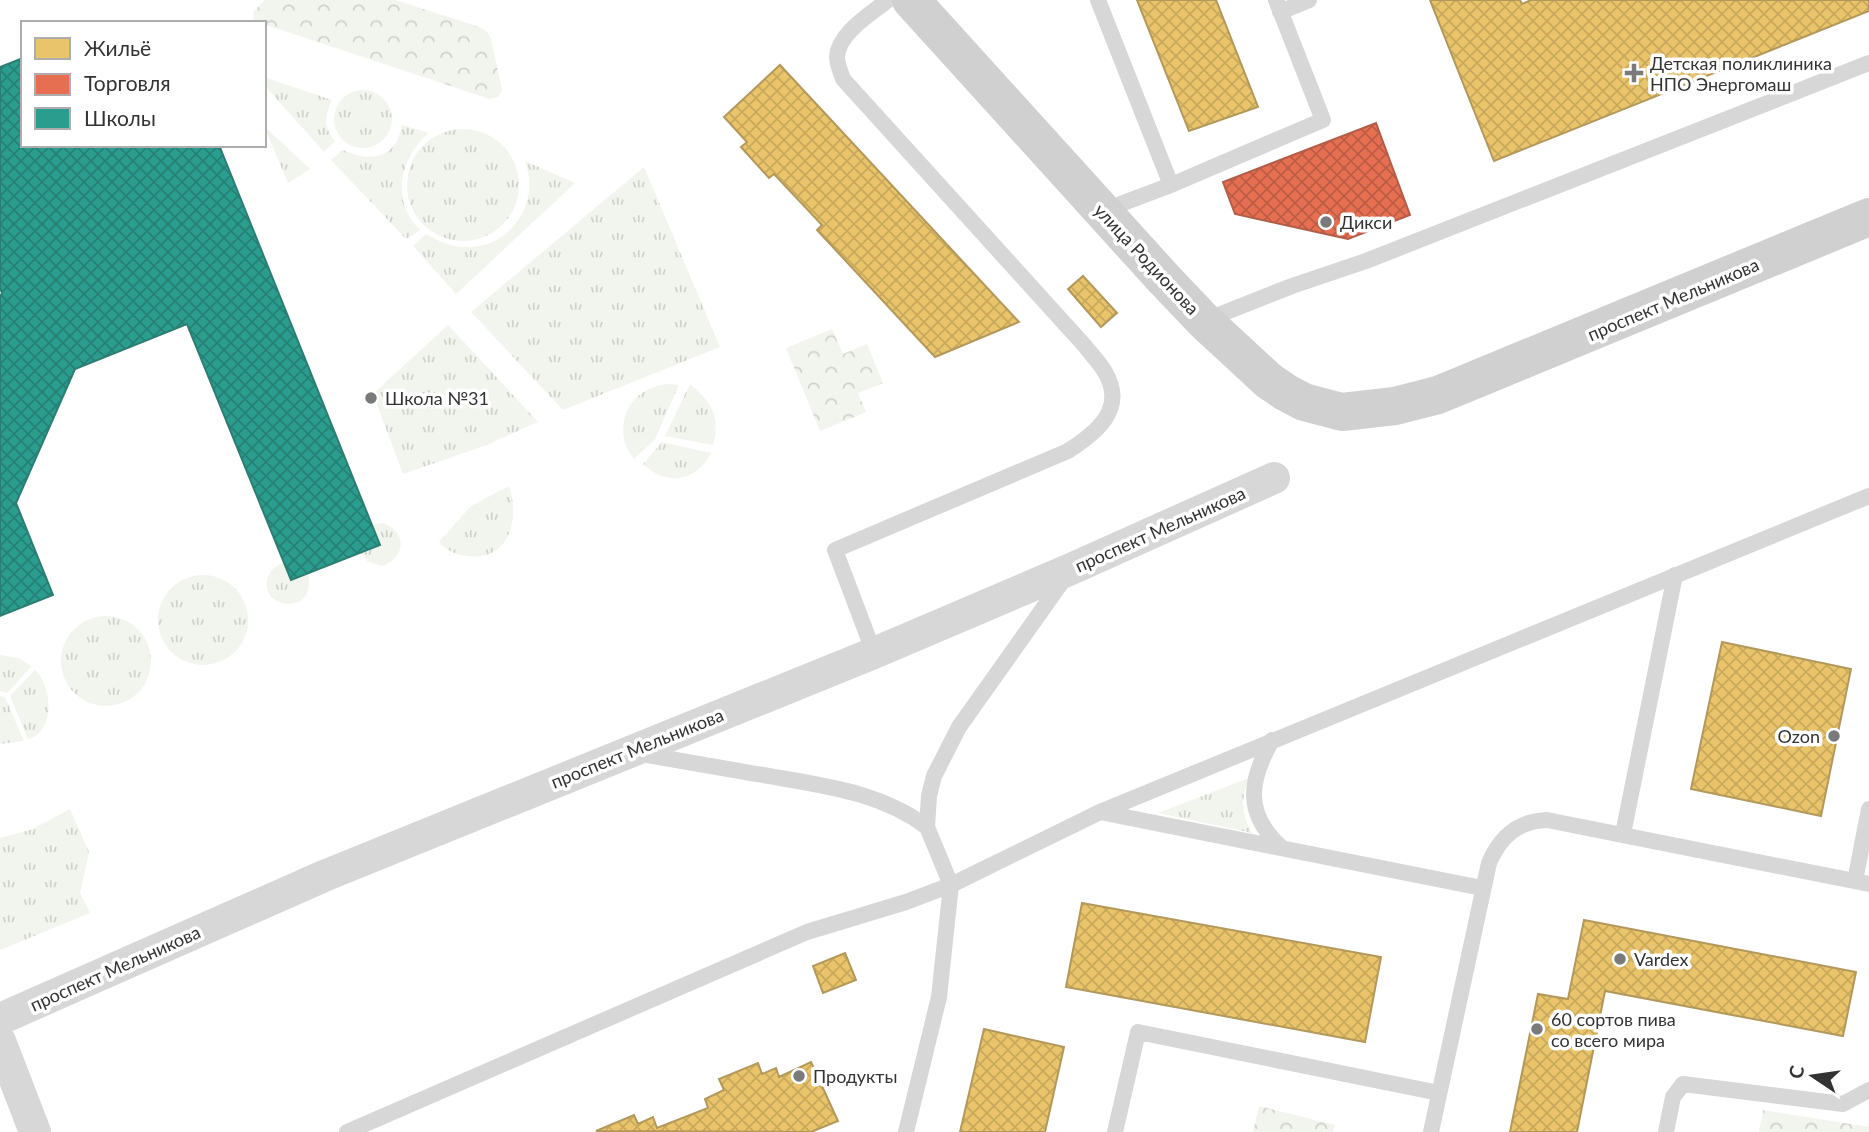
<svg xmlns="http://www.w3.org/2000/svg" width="1869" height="1132" viewBox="0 0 1869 1132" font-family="Lato,sans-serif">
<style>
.grass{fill:url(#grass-tufts)}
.park{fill:url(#park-crowns)}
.homes{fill:url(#homes-cross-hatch);stroke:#b2985a;stroke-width:2}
.shops{fill:url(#shops-cross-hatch);stroke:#b15d48;stroke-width:2}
.schools{fill:url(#schools-cross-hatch);stroke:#2d7d73;stroke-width:2}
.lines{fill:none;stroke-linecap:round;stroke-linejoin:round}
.lane{stroke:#d7d7d7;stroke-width:16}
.street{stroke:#d7d7d7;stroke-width:32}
.secondary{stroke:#d0d0d0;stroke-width:38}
.poi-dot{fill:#7a7a7a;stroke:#fff;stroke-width:2.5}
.labels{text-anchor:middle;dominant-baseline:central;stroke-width:7;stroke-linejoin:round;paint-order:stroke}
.poi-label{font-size:18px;fill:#333;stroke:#fff;text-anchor:start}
.street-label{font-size:18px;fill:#333;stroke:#fff}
</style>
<defs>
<pattern id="grass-tufts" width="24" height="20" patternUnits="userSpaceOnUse" patternTransform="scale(1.75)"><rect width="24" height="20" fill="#f1f5ed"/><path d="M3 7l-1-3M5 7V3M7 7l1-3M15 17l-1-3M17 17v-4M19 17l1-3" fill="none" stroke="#cfd2cc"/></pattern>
<pattern id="park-crowns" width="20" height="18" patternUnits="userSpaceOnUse" patternTransform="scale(1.75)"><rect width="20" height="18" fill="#f1f5ed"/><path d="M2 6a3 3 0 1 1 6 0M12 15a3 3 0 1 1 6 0" fill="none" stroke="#cfd2cc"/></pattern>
<pattern id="homes-cross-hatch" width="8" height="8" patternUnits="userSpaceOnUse" patternTransform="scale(1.75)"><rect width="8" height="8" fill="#e9c46a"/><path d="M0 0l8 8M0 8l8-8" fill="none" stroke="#c8a95c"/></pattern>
<pattern id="shops-cross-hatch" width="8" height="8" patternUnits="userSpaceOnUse" patternTransform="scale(1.75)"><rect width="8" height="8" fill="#e76f51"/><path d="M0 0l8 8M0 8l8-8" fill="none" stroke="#bc5c44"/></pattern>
<pattern id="schools-cross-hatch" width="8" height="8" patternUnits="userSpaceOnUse" patternTransform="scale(1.75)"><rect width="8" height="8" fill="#2a9d8f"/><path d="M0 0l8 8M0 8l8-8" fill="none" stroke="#258175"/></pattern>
</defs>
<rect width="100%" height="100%" fill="#fff"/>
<path class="grass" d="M264 77 332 100C325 114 323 128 335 141L324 152 264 85Z
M334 119a29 29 0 1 1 58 0a29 29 0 1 1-58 0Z
M402 125 429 133C400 157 390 201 420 230L406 239 331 160 343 150C371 163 396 159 402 125Z
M264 126 310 169 288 183Z
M407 185a56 56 0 1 1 112 0a56 56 0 1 1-112 0Z
M525 161 575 183 456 294 413 246 426 234C438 241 449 246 463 247 510 250 541 204 525 161Z
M644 167 720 347 563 410 471 312Z
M448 325 538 422 484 446 403 474 373 394Z
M669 384 679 385 655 439 634 459C630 453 625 446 624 439 619 408 640 386 669 384Z
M690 384C711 400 721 418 713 445L665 436Z
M662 442 711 453C697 481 667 487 643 464Z
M509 486C520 518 510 561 468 556 457 555 446 551 439 542L471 506Z
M382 523C408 530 406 560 381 566L367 561 361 552 372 525Z
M283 563 291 580 308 573C318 618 257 609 268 577 271 569 276 566 283 563Z
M158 620a45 45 0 1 1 90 0a45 45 0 1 1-90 0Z
M61 661a45 45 0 1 1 90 0a45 45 0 1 1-90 0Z
M0 655 18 658 32 666 7 693 0 691Z
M35 670C52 685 56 732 28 739L10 696Z
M0 696 5 697 24 741 0 744Z
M1249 778C1241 798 1241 814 1252 833L1158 813Z
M70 809 89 852 80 893 90 913 0 950V838L33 829Z"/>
<path class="park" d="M264 0H395L480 27 487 32 491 39 502 90 498 97 490 99 254 21 253 13Z
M832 329 843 354 867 344 883 383 858 393 866 412 820 431 786 348Z
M1259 1106 1335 1125 1333 1132H1253Z
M1763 1110 1869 1127V1132H1759Z"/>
<path class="homes" d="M1137 0H1216L1258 107 1189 131Z
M1430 0H1520L1522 4 1531 0H1869V11L1494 161Z
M780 65 1019 322 935 357 817 230 822 225 774 174 769 178 741 147 747 142 724 117Z
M1083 276 1117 313 1101 327 1068 289Z
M1722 642 1851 669 1821 816 1691 789Z
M1082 903 1381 957 1365 1042 1066 987Z
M1584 920 1856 972 1843 1036 1605 991 1577 1132H1510L1538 994 1568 999Z
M845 953 856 980 823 993 813 966Z
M984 1029 1064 1047 1045 1132H960Z
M811 1062 838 1121 811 1132 596 1131 634 1115 638 1124 653 1117 657 1128 708 1108 705 1099 724 1090 719 1079 758 1063 762 1074 776 1068 779 1077Z"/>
<path class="shops" d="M1376 123 1410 215 1348 239 1235 214 1223 182Z"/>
<path class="schools" d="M23 58V145H219L380 545 291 580 187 324 75 369 16 503 53 595 0 616V297L2 293 0 288V67Z"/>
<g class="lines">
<path class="lane" d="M1098 0 1171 185
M1280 12 1309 0
M1102 211 1171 185 1323 120 1276 0
M1206 320 1292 286 1366 261 1869 63
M874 653 835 550 1068 451C1096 433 1127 409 1105 372 1100 363 1091 354 1085 346L843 79C841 73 837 64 837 57 838 33 871 14 888 0
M1272 740C1249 781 1244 813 1281 847
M641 754C683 761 726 769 769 776 825 786 880 792 927 827
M1100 812 1482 888
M1623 834 1675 575
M1855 881 1869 809
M347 1132 807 932 906 902 951 885 1100 812 1869 496
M906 1132 939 997 951 885 927 827 929 796 934 776 959 727 1064 579
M1115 1132 1138 1032 1439 1093
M1431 1132 1489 863C1500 837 1517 821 1547 820L1869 884
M1666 1132 1673 1097 1683 1084 1843 1104 1869 1090"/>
<path class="street" d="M0 1019 324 876 874 653 1071 569 1274 478
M0 1041 35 1132"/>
<path class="secondary" d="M911 0 1164 279 1204 321 1269 381 1285 392 1304 402 1342 412 1395 406 1438 395 1869 217"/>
</g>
<g class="poi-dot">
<path d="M1630.5 62.5h7v7h7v7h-7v7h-7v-7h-7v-7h7z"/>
<circle cx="1326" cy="222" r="7"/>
<circle cx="371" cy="398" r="7"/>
<circle cx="1834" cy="736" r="7"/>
<circle cx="1620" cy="959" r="7"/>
<circle cx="1537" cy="1029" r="7"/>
<circle cx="799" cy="1076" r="7"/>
</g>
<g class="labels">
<g class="poi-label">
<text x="1650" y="63">Детская поликлиника<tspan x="1650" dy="21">НПО Энергомаш</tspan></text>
<text x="1340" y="222">Дикси</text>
<text x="385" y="398">Школа №31</text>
<text x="1820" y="736" text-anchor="end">Ozon</text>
<text x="1634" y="959">Vardex</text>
<text x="1551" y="1019">60 сортов пива<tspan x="1551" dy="21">со всего мира</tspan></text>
<text x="813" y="1076">Продукты</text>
</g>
<g class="street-label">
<text transform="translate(1147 259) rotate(47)">улица Родионова</text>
<text transform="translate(1673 299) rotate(-23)">проспект Мельникова</text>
<text transform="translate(1160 529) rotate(-24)">проспект Мельникова</text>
<text transform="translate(637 748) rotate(-22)">проспект Мельникова</text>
<text transform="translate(115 968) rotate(-24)">проспект Мельникова</text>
</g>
</g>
<rect x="21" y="21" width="245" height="126" fill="#ffffff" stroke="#adadad" stroke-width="2"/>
<rect x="35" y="38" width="35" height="21" fill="#e9c46a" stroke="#adadad" stroke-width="2"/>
<text x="84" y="56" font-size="21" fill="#333333">Жильё</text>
<rect x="35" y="74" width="35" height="21" fill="#e76f51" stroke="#adadad" stroke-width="2"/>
<text x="84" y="91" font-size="21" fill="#333333">Торговля</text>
<rect x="35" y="108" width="35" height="21" fill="#2a9d8f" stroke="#adadad" stroke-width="2"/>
<text x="84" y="126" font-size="21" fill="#333333">Школы</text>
<g transform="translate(1813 1076) rotate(283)" stroke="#ffffff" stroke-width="5" paint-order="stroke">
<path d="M0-5L12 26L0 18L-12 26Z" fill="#333333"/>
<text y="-10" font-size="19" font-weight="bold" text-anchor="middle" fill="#333333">С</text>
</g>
</svg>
